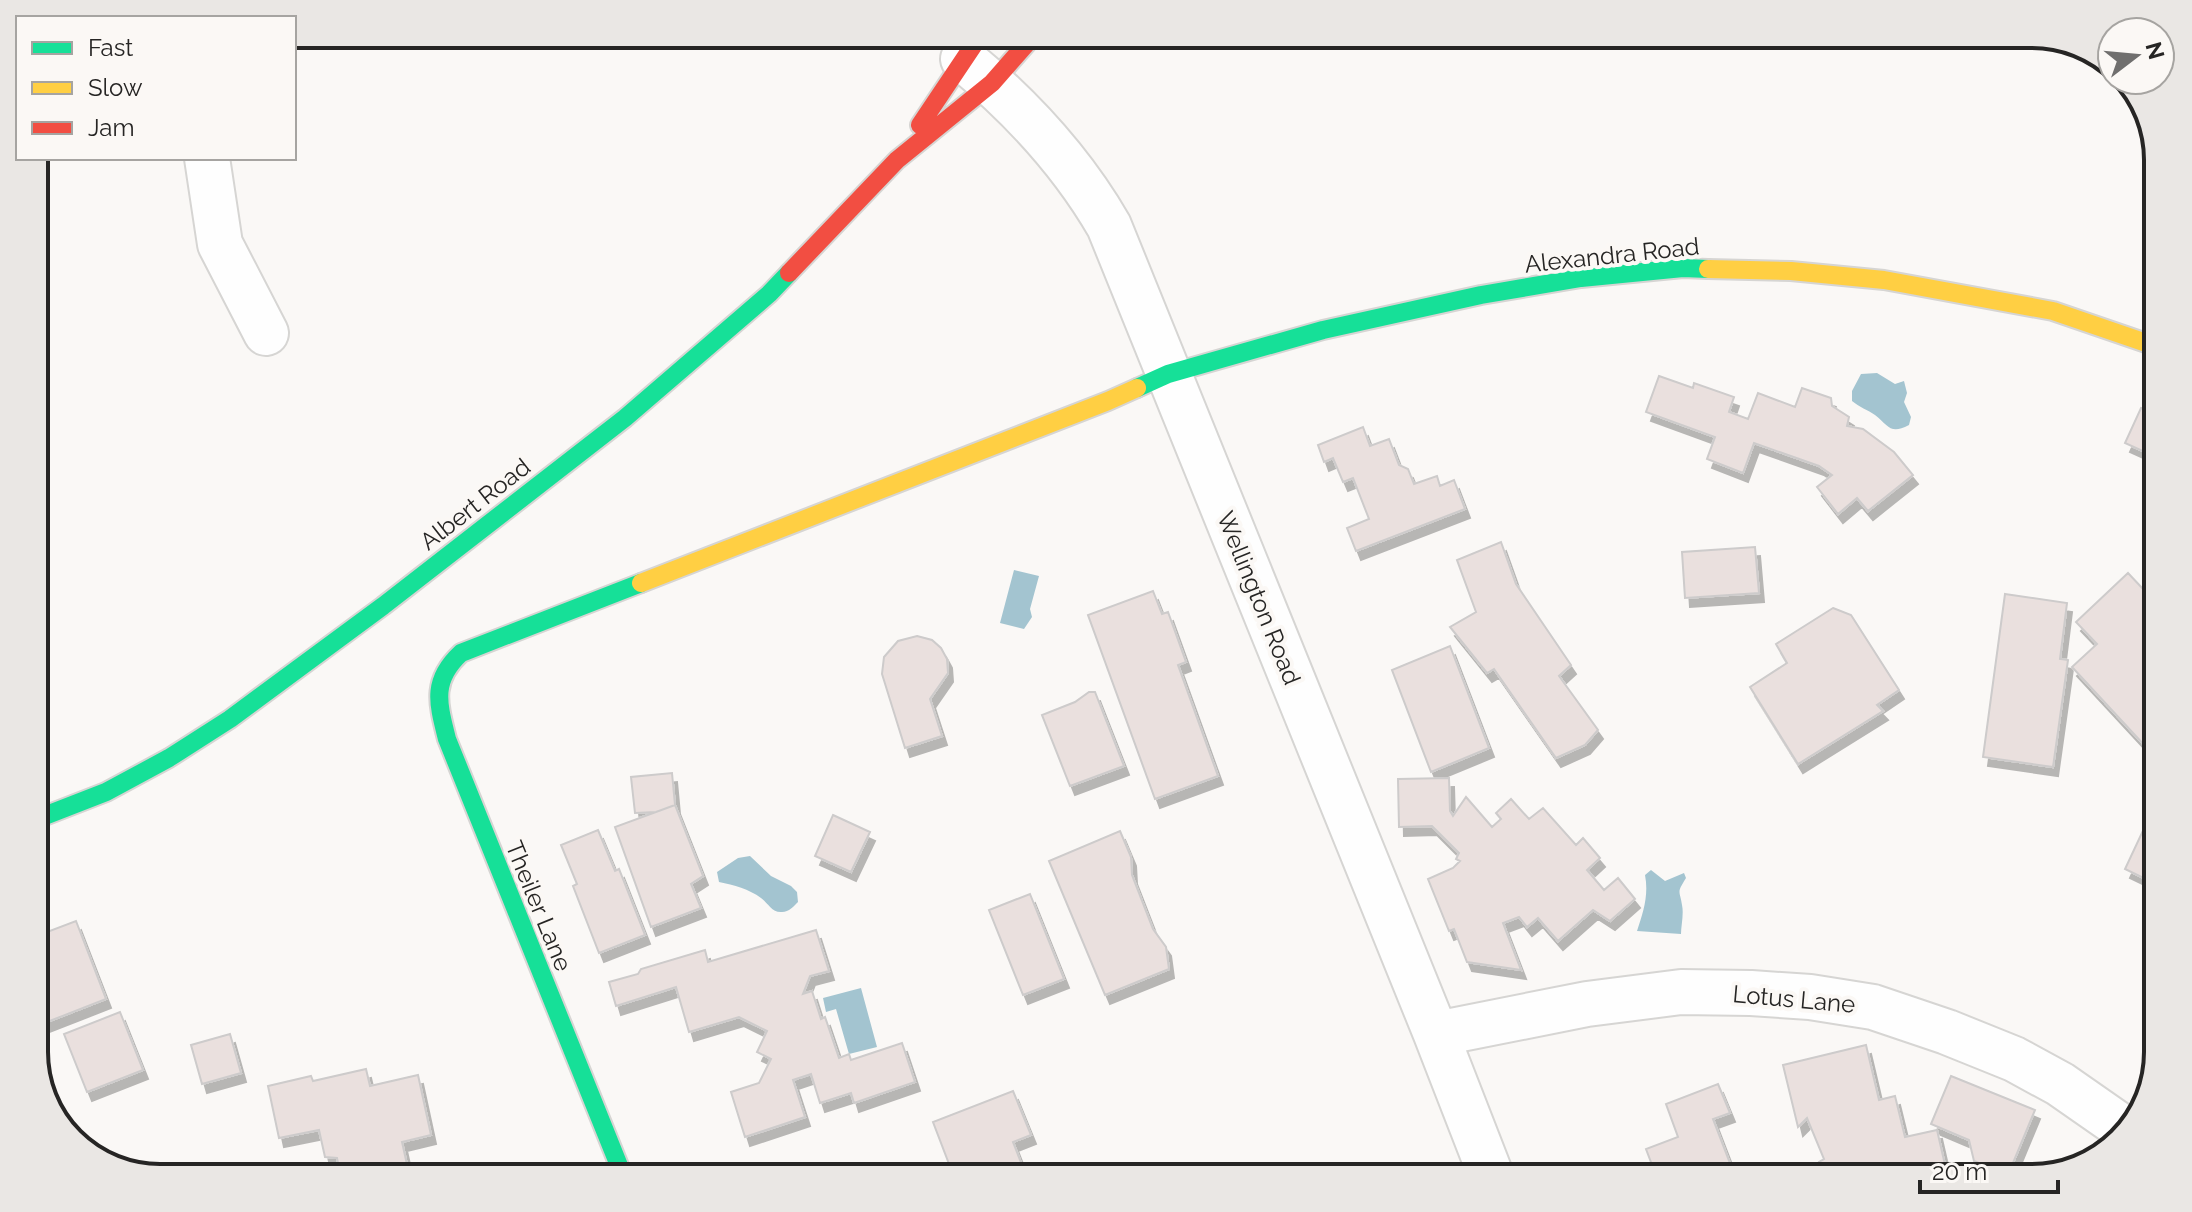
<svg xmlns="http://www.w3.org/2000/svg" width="2192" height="1212" viewBox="0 0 2192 1212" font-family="Raleway,sans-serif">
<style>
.water{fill:#a3c4d0}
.building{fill:#eae0de;stroke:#cdcbcb;stroke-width:2;filter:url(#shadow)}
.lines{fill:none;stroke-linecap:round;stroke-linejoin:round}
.street-casing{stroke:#d6d5d3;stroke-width:48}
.fast-casing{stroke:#d6d5d3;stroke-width:22}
.slow-casing{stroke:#d6d5d3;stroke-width:22}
.jam-casing{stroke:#d6d5d3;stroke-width:22}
.street{stroke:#fefefe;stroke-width:44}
.fast{stroke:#16e098;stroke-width:18}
.slow{stroke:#ffcf43;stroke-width:18}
.jam{stroke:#f24e42;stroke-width:18}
.labels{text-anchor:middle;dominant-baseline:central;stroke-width:8;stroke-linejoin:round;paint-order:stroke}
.street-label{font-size:24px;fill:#262524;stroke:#fbf8f5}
.rim{fill:none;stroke:#262524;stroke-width:4}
</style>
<defs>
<filter id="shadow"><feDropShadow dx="5" dy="9" stdDeviation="0" flood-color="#0004"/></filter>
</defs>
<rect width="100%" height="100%" fill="#faf8f6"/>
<path class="water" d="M1877 373 1895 384 1904 381 1907 393 1904 402 1911 417 1909 425C1890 435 1889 426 1875 415 1868 410 1859 407 1852 401V391L1861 374Z
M1014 570 1039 576 1030 609 1032 617 1024 629 1000 623Z
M750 856 771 876 791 886 797 892 798 902C794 906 789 912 782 912 772 913 768 903 761 898 749 889 734 885 719 882L717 872 738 858Z
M1651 870 1665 881 1684 873 1686 878C1676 894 1680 890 1682 905 1684 914 1681 926 1681 934L1637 931C1643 913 1649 895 1645 875Z
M861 988 877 1047 849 1054 836 1009 826 1012 823 998Z"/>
<path class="building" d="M1659 376 1693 388 1694 383 1734 397 1729 412 1748 419 1758 393 1795 407 1802 388 1831 398 1832 406 1849 417 1847 426 1863 429 1894 452 1913 475 1868 511 1857 498 1838 514 1817 487 1832 475 1819 466 1754 443 1743 473 1707 459 1715 437 1646 412Z
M2141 408 2158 416V458L2125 443Z
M1363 427 1370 446 1389 439 1399 465 1408 469 1414 484 1437 476 1440 486 1454 480 1465 509 1356 551 1347 528 1369 519 1353 478 1343 482 1333 458 1324 462 1318 445Z
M1501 542 1516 584 1571 665 1559 676 1598 730 1585 745 1556 758 1494 669 1487 673 1450 627 1476 612 1457 560Z
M1755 547 1759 593 1685 598 1682 552Z
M2128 573 2158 605V760L2072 667 2097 644 2076 622Z
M1153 591 1162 614 1168 612 1186 662 1178 665 1218 776 1155 799 1088 615Z
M2005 594 2067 603 2060 659 2068 660 2053 767 1983 757Z
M1833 608 1851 615 1899 690 1877 705 1883 711 1798 764 1750 687 1787 663 1776 644Z
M917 636 932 640 941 648 947 659 948 673 930 699 942 736 905 748 882 674 884 657 898 641Z
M1450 646 1489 748 1431 772 1392 670Z
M1089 692H1095L1124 766 1070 786 1042 715 1075 702Z
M672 773 675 805 656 812 635 813 631 777Z
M1449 778 1450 811 1453 816 1466 797 1492 827 1501 819 1496 813 1511 799 1529 819 1543 808 1576 845 1583 838 1600 858 1587 870 1604 890 1618 878 1635 899 1610 921 1593 910 1558 941 1538 918 1527 927 1519 917 1503 923 1521 970 1467 962 1454 929 1449 931 1428 879 1453 868 1460 861 1456 859 1459 853 1432 826 1399 827 1398 779Z
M675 805 703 876 691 884 701 908 651 927 615 827Z
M2155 805 2158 806V885L2125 869Z
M833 815 870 832 851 872 815 856Z
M598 830 615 871 619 869 645 935 599 953 573 886 577 884 561 845Z
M1120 831 1131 857 1132 875 1153 929 1166 947 1169 969 1105 995 1049 861Z
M1030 894 1064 979 1023 995 989 910Z
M76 921 106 999 42 1024 34 1006V931L42 934Z
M816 930 829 971 810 976 803 994 812 991 821 1019 825 1017 839 1058 849 1054 851 1060 902 1043 915 1082 854 1103 851 1093 820 1103 811 1074 793 1080 805 1117 745 1137 731 1092 759 1083 771 1059 757 1052 767 1031 739 1017 689 1032 676 987 616 1006 609 982 638 974 641 969 705 950 708 962Z
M120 1012 143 1070 87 1092 64 1034Z
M230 1034 241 1073 202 1084 191 1045Z
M1866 1045 1879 1100 1895 1096 1905 1137 1937 1130 1948 1178H1825L1819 1162 1824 1159 1807 1118 1798 1127 1783 1065Z
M366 1069 370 1086 418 1075 431 1135 402 1142 410 1178H341L337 1158 325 1157 319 1130 279 1138 268 1086 311 1076 313 1081Z
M1951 1076 2035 1110 2008 1175 1974 1161 1969 1140 1931 1124Z
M1718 1084 1730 1113 1713 1119 1731 1166 1714 1173 1716 1178H1657L1646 1149 1678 1137 1666 1104Z
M1013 1091 1031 1135 1013 1142 1027 1178H903L918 1173 919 1176 949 1164 933 1122Z"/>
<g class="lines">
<g class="street-casing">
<path id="street" d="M963 59C1020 106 1072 162 1109 226L1436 1034 1492 1178
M207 158 220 244 266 333
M1436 1034 1587 1004 1681 992 1751 993 1810 997 1873 1007 1947 1032 2014 1059 2060 1084 2126 1130"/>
</g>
<g class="fast-casing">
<path id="fast" d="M1137 388 1168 374 1323 330 1481 295 1581 278 1683 268 1708 269
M34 820 106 792 169 758 230 719 383 606 625 418 769 294 789 273
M624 1178 447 739C438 703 431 681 461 653L641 583"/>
</g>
<g class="slow-casing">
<path id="slow" d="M1708 269 1791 271 1884 280 2053 311 2158 347
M641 583 1108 401 1137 388"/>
</g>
<g class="jam-casing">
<path id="jam" d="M920 125 981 34
M789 273 897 160 992 83 1035 34"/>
</g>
<use href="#street" class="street"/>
<use href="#fast" class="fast"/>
<use href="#slow" class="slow"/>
<use href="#jam" class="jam"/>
</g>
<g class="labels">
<g class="street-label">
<text transform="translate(1612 255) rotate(-6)">Alexandra Road</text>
<text transform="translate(475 504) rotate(-38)">Albert Road</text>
<text transform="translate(1259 598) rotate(68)">Wellington Road</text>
<text transform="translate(539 906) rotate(68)">Theiler Lane</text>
<text transform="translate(1794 999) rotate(5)">Lotus Lane</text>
</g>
</g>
<path d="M0 0H2192V1212H0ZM160 48H2032A112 112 0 0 1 2144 160V1052A112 112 0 0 1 2032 1164H160A112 112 0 0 1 48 1052V160A112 112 0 0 1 160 48Z" fill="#eae7e4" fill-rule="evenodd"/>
<path class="rim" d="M160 48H2032A112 112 0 0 1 2144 160V1052A112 112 0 0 1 2032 1164H160A112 112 0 0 1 48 1052V160A112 112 0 0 1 160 48Z"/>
<rect x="16" y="16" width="280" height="144" fill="#fbf8f5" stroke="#a6a4a1" stroke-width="2"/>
<rect x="32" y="42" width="40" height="12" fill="#16e098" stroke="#a6a4a1" stroke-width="2"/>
<text x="88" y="56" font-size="24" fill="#262524">Fast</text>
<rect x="32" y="82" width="40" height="12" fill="#ffcf43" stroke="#a6a4a1" stroke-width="2"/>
<text x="88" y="96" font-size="24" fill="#262524">Slow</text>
<rect x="32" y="122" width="40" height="12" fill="#f24e42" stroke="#a6a4a1" stroke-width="2"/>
<text x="88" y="136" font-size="24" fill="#262524">Jam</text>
<g transform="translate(2136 56) rotate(74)"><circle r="38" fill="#fbf8f5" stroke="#a6a4a1" stroke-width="2"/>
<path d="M0-6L14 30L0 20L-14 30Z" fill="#706f6e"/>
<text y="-12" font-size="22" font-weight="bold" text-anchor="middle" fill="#262524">N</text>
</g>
<path d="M1920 1180v12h138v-12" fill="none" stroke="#262524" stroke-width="4"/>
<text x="1932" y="1180" font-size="24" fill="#262524" stroke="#fbf8f5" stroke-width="6" paint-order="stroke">20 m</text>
</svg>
